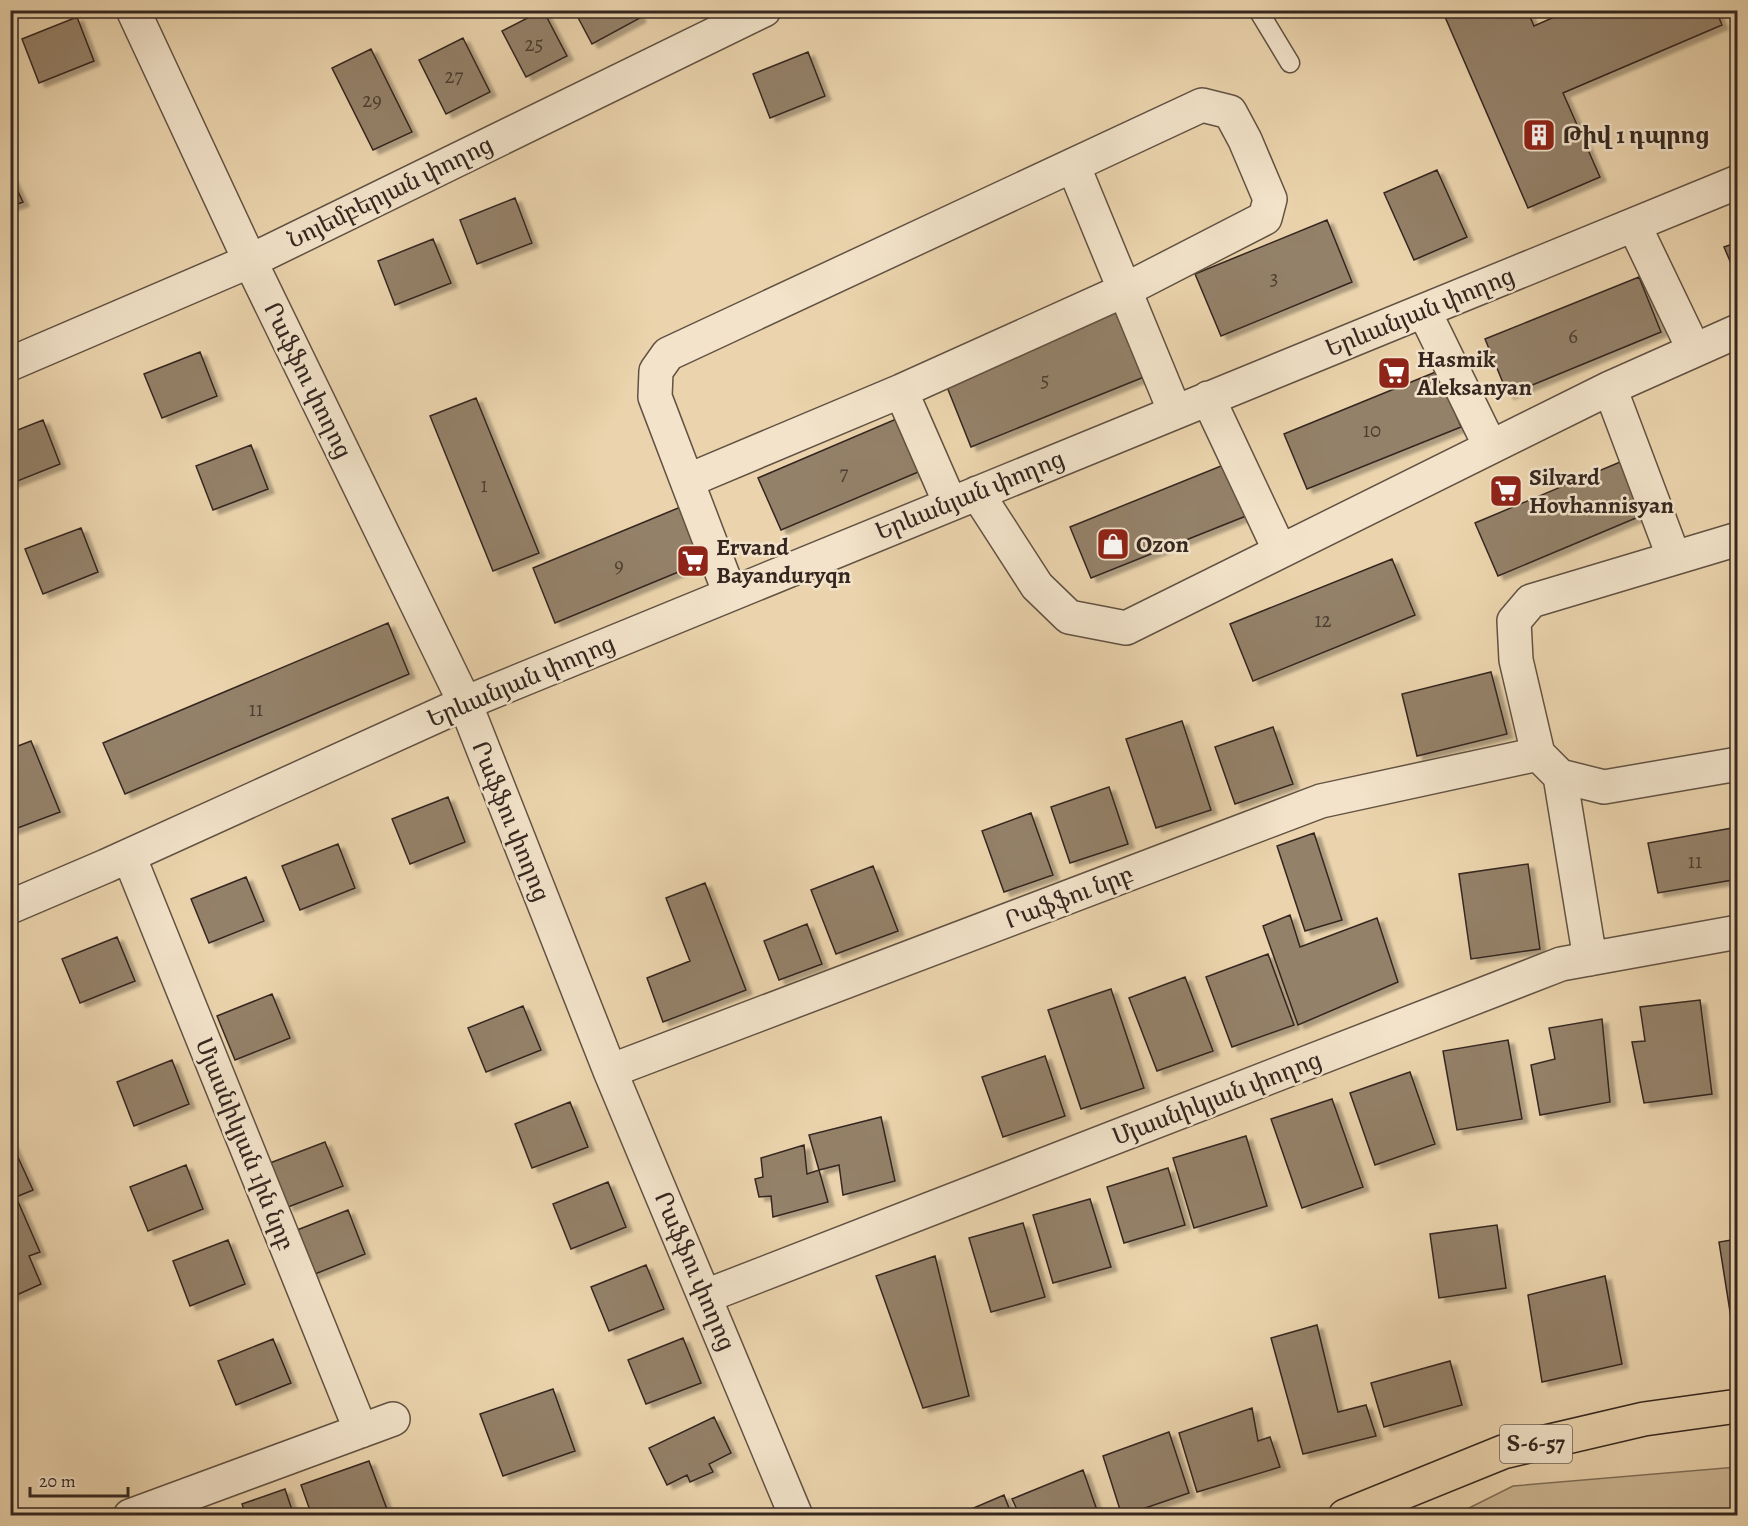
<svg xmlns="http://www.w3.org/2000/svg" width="1748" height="1526" viewBox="0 0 1748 1526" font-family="Alegreya,'Noto Serif Armenian',serif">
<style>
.green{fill:#ccb795;stroke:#806f5a;stroke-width:1.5}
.building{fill:#948169;stroke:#352720;stroke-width:1.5;filter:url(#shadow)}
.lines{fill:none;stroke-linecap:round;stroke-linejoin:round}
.service-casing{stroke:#625243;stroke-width:21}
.minor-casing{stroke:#625243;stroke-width:36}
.primary-casing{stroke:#352720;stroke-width:36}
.service{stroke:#f2e3ca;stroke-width:18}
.minor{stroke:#f2e3ca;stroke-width:33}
.primary{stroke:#ebd4ad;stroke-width:33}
.labels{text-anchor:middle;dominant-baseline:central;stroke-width:5;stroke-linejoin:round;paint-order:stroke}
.number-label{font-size:21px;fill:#4d3e32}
.shield{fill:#f2e3ca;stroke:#6e5f53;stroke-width:1.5}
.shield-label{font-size:22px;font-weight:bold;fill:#352720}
.poi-label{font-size:24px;font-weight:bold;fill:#352720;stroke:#f2e3ca;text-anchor:start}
.street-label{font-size:24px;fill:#352720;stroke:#f2e3ca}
</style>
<defs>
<filter id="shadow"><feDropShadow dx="6" dy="4" stdDeviation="1.5" flood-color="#0004"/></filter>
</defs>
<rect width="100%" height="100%" fill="#ebd4ad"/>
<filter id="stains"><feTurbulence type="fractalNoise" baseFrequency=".00333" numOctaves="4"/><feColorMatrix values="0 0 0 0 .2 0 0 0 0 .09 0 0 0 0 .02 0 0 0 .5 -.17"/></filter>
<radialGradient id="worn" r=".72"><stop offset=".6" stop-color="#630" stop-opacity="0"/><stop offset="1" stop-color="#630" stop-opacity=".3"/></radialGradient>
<path class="green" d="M1737 1467V1515H1455L1513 1486Z"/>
<path class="building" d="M543 10 567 56 526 77 502 31Z
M574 10H636L640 18 592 44Z
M1442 10H1527L1534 26 1570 10H1716L1722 25 1563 93 1600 177 1528 208Z
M77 17 94 61 39 83 22 39Z
M463 38 490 92 446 114 419 60Z
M371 49 412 132 373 150 332 68Z
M808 52 825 96 770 118 753 74Z
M1437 170 1467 237 1414 260 1384 193Z
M10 175 23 202 10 207Z
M515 198 532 243 477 264 460 220Z
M1327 220 1352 282 1221 336 1195 274Z
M433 239 451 283 395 305 378 261Z
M1738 242V280L1724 247Z
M1639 277 1661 332 1508 395 1485 339Z
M1117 312 1144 377 971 447 945 382Z
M200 352 217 396 162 418 144 374Z
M1438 371 1461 427 1307 489 1284 434Z
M476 398 539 553 493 571 430 416Z
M908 414 930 467 781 530 758 478Z
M43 420 60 464 10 484V433Z
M251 445 268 489 213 510 196 466Z
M1632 457 1655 510 1498 576 1475 523Z
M1226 464 1246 516 1091 578 1070 527Z
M683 506 705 561 555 623 533 568Z
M81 528 98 572 43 594 25 549Z
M1392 559 1415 615 1253 681 1230 624Z
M388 623 409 674 125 794 103 743Z
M1491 672 1507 734 1417 756 1402 694Z
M1182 721 1211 810 1156 828 1126 739Z
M1273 727 1293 784 1235 804 1215 747Z
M31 741 60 812 10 831V749Z
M1109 787 1128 844 1070 863 1051 807Z
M448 797 465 842 410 864 392 819Z
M1031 813 1053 875 1004 892 982 831Z
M1738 827V879L1658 893 1648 843Z
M1314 833 1342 920 1305 931 1277 846Z
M338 844 355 888 300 910 282 866Z
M1528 864 1540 949 1471 959 1459 874Z
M873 866 898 931 836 954 811 890Z
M246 877 264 921 209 943 191 899Z
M705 883 746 990 663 1022 647 978 690 961 666 898Z
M1290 915 1300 947 1377 918 1398 982 1298 1025 1263 926Z
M807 924 822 964 779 980 764 941Z
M117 937 135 981 80 1003 62 959Z
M1268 954 1294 1025 1232 1047 1206 977Z
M1185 977 1213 1051 1157 1071 1129 998Z
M1111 989 1144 1088 1081 1109 1048 1010Z
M272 994 290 1038 235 1060 217 1016Z
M1700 1000 1712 1094 1644 1103 1632 1042 1645 1041 1640 1007Z
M523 1006 541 1050 486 1072 468 1028Z
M1602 1019 1610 1102 1540 1115 1531 1065 1555 1059 1549 1028Z
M1508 1040 1522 1119 1457 1130 1443 1051Z
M1045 1056 1065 1116 1003 1137 982 1077Z
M172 1060 189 1104 134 1126 117 1082Z
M1410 1072 1435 1144 1375 1165 1350 1093Z
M1332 1099 1363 1187 1302 1208 1271 1119Z
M570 1102 588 1147 532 1168 515 1124Z
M881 1117 895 1181 843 1195 839 1165 819 1170 809 1135Z
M1246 1136 1267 1206 1194 1228 1173 1158Z
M10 1140 33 1190 16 1197 40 1252 29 1256 41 1284 10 1298Z
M325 1142 343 1186 288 1207 270 1163Z
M804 1145 807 1174 819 1170 828 1202 773 1217 771 1196 759 1197 755 1179 763 1177 761 1158Z
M186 1165 203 1209 148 1231 130 1187Z
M1168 1168 1185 1225 1124 1243 1107 1187Z
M608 1182 626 1227 571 1249 553 1204Z
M1090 1199 1111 1267 1053 1283 1033 1215Z
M348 1210 365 1254 310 1276 292 1232Z
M1023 1223 1045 1297 991 1312 969 1238Z
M1497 1225 1506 1288 1439 1298 1430 1234Z
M1738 1239V1317L1731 1318 1719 1242Z
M228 1240 245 1284 190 1306 173 1261Z
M935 1256 969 1396 923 1408 876 1276Z
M646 1265 664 1309 609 1331 591 1287Z
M1605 1276 1622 1364 1542 1382 1528 1295Z
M1317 1325 1338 1412 1366 1405 1376 1436 1303 1454 1271 1338Z
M683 1338 701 1383 646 1404 628 1360Z
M273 1339 291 1383 236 1405 218 1361Z
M1450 1361 1462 1405 1384 1427 1371 1383Z
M553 1389 575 1451 503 1476 480 1414Z
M1252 1408 1258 1441 1270 1437 1280 1467 1197 1492 1179 1433Z
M714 1417 731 1453 709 1464 713 1472 690 1482 687 1475 667 1485 649 1448Z
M1169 1432 1189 1493 1122 1516 1103 1456Z
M369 1461 388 1512 380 1516H312L301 1485Z
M1083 1470 1099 1516H1020L1012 1499Z
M285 1489 294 1516H246L242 1504Z
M1004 1495 1012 1516H955Z
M923 1509 925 1516H905Z"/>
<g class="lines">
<g class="service-casing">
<path id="service" d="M1258 10 1290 63"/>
</g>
<g class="minor-casing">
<path id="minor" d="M133 10 250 261 465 703 610 1071 796 1516
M1073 165 1175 412
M1634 225 1694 350
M1424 311 1490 446
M10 364 250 261 764 10
M1610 388 1674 558
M901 391 950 503
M1208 398 1280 551
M687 481 901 391 1125 290 1265 218 1270 199 1245 140 1230 112 1202 105 668 354 656 371 655 397 730 594
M977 493 1037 586 1069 617 1126 628 1610 388 1738 331
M1738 539 1531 601 1514 621 1516 660 1538 754 1560 776 1604 787 1738 764
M1560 776 1590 959
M129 856 361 1431
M10 907 106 866 465 703 1738 182
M610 1071 1321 801 1538 754
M706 1296 1561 964 1738 932
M130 1516 393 1419"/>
</g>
<g class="primary-casing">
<path id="primary" d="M1345 1516 1503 1452 1644 1419 1738 1406"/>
</g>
<use href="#service" class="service"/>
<use href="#minor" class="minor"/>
<use href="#primary" class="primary"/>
</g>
<defs>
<g id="building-square" transform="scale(1.725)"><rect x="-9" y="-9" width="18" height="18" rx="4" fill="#8f2418" stroke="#f2e3ca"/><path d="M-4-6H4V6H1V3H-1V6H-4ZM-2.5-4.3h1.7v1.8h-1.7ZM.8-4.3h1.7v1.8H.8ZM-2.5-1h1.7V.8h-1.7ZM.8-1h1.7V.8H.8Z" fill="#fff"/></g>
<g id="supermarket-square" transform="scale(1.725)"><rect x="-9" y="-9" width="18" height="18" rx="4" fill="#8f2418" stroke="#f2e3ca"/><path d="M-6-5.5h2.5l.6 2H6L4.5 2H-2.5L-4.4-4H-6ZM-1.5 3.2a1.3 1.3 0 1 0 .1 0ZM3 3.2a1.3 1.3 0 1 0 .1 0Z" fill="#fff"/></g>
<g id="shop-square" transform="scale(1.725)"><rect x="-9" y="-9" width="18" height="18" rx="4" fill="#8f2418" stroke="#f2e3ca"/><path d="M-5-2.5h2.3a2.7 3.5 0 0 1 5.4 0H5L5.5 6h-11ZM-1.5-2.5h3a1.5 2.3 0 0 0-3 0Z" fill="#fff"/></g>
</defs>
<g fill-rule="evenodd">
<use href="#building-square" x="1539" y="135"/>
<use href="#supermarket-square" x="1394" y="373"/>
<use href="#supermarket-square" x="1506" y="491"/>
<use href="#shop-square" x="1113" y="544"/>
<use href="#supermarket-square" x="693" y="561"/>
</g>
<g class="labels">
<g class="number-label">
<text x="534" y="44">25</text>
<text x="454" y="76">27</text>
<text x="372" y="100">29</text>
<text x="1274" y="278">3</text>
<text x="1573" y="336">6</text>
<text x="1045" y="380">5</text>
<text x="1372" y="430">10</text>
<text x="844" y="473">7</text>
<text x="484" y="485">1</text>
<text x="619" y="565">9</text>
<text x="1323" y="620">12</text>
<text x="256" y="709">11</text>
<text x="1695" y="861">11</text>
</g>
<rect class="shield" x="1500" y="1425" width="72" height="38" rx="4.5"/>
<g class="shield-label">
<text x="1536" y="1444">Տ-6-57</text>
</g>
<g class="poi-label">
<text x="1562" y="135">Թիվ 1 դպրոց</text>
<text x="1417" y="359">Hasmik<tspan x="1417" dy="28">Aleksanyan</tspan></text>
<text x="1529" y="477">Silvard<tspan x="1529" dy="28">Hovhannisyan</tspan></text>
<text x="1136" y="544">Ozon</text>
<text x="716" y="547">Ervand<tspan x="716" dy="28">Bayanduryqn</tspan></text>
</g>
<g class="street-label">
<text transform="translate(390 192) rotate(-26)">Նոյեմբերյան փողոց</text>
<text transform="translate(1420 312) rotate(-22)">Երևանյան փողոց</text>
<text transform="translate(308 380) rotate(64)">Րաֆֆու փողոց</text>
<text transform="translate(970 495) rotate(-22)">Երևանյան փողոց</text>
<text transform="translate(521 681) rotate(-23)">Երևանյան փողոց</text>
<text transform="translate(511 821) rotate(68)">Րաֆֆու փողոց</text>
<text transform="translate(1069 897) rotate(-21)">Րաֆֆու նրբ</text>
<text transform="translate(1217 1098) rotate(-21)">Մյասնիկյան փողոց</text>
<text transform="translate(245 1144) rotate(68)">Մյասնիկյան 1ին նրբ</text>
<text transform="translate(695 1271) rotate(67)">Րաֆֆու փողոց</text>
</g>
</g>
<rect width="1748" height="1526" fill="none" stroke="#ebd4ad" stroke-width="36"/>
<rect x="12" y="12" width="1724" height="1502" fill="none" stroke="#352720" stroke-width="3"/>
<rect x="18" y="18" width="1712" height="1490" fill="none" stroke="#352720" stroke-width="1.5"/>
<path d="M30 1487v9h98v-9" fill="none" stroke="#352720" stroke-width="3"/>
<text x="39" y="1487" font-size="18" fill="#352720" stroke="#f2e3ca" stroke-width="4.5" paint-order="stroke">20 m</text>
<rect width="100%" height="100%" filter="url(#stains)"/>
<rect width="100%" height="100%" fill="url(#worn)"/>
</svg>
